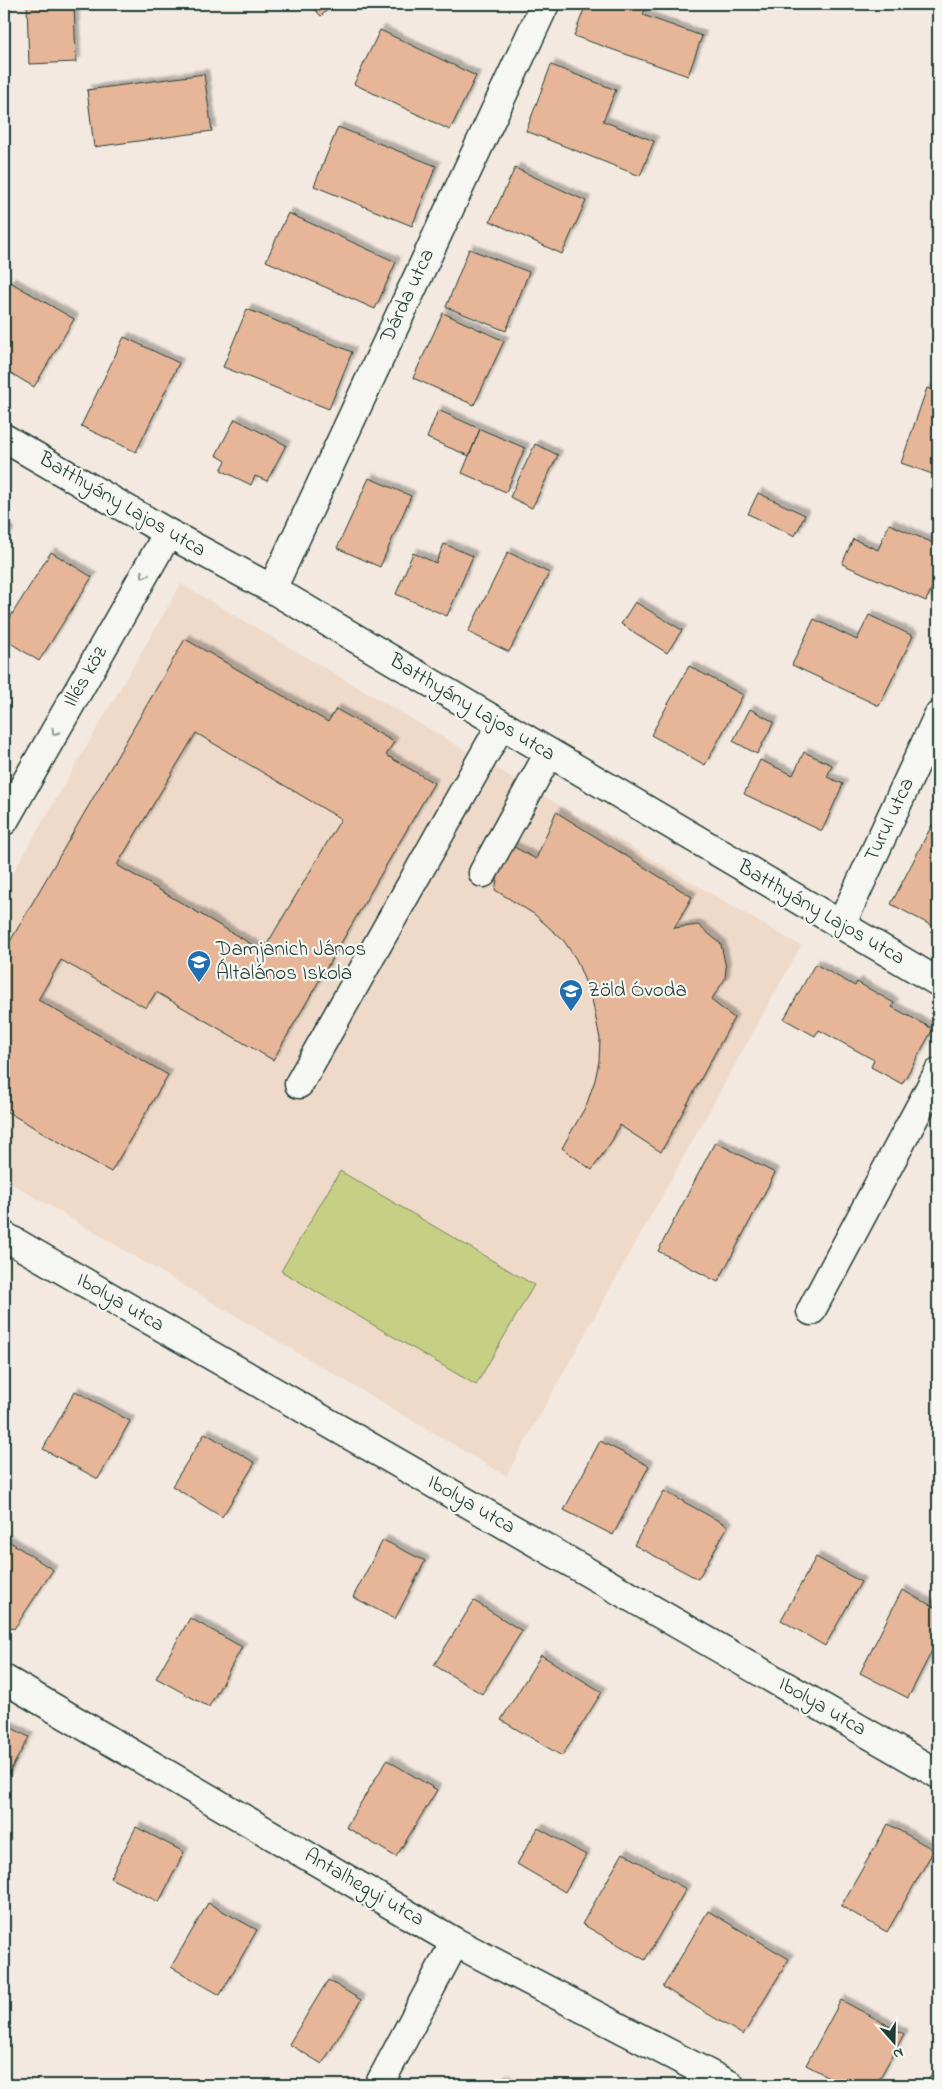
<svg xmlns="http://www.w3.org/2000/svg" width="942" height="2089" viewBox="0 0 942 2089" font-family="'Indie Flower',sans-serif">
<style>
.built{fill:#efdaca}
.green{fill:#c5d084;stroke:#72865c}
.building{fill:#e7b698;stroke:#1f3d34;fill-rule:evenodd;filter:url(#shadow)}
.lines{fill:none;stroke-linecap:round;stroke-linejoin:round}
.minor-casing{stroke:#1f3d34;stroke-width:31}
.minor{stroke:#f6f6f2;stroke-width:28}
.oneway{stroke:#8a9a93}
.labels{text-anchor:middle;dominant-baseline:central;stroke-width:4.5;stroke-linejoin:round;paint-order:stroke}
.street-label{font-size:21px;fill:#1f3d34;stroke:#f6f6f2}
.poi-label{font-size:21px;fill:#1f3d34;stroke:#f6f6f2;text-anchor:start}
</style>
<defs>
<filter id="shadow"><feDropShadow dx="4.5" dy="-4.5" stdDeviation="1" flood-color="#0004"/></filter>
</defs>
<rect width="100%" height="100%" fill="#f3e9e0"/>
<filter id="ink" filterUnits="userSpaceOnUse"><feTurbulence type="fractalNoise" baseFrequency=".02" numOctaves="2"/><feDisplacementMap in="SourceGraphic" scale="10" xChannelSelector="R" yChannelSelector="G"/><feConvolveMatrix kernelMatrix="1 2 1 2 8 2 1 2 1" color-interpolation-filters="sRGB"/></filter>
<g filter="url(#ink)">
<path class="built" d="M181 584 801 946 506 1476 4 1179V888Z"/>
<path class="green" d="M340 1171 534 1285 476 1385 281 1271Z"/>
<path class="building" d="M27 4H74L76 62 29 64Z
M309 4H334L321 16Z
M586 4H647L643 15 702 36 688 76 574 36Z
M380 30 476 76 450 130 354 84Z
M551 65 616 90 603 121 654 141 640 176 526 131Z
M204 74 212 131 94 147 87 90Z
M338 127 436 166 412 226 314 186Z
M515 168 586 201 562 254 490 221Z
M288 213 396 262 375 309 266 261Z
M469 249 529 272 506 331 446 307Z
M10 282 74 319 34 387 4 369V292Z
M247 309 352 352 329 409 223 367Z
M443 313 504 341 474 405 413 378Z
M124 337 179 363 136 452 81 426Z
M927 388 938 392V476L901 463Z
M438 410 480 429 469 456 427 438Z
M235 419 286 445 267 481 255 476 251 485 221 470 226 461 216 455Z
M480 429 525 448 506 492 462 473Z
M535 444 558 455 532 508 510 497Z
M369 478 411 496 380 567 337 548Z
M758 493 805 515 795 536 748 514Z
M889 524 938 545V574L926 601 842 564 853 539 878 550Z
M4 528 10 532 4 542Z
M444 544 473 556 447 616 396 594 413 553 436 563Z
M51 552 92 577 39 661 4 639V627Z
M508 552 549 573 509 652 468 632Z
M635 602 682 630 667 653 621 624Z
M869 615 913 636 879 706 792 665 814 619 857 640Z
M185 639 328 722 336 709 394 742 386 755 434 783 273 1060 156 992 146 1008 61 960 38 1000 168 1075 111 1172 4 1110V952ZM196 733 341 819 263 951 117 865Z
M689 666 743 695 705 765 651 735Z
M750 709 774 722 757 754 733 741Z
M804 752 832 765 827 777 843 784 822 831 744 794 760 760 793 775Z
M556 812 692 897 674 928 698 925 721 944 726 968 725 979 711 1000 734 1018 661 1152 619 1125 613 1139 592 1170 562 1148 586 1106 595 1080 599 1061 600 1039 592 999 576 959 564 941 534 914 495 890 505 842 536 859Z
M932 825 938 828V929L891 904Z
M815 964 855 986 857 982 894 1003 892 1007 933 1029 902 1084 871 1067 874 1060 819 1030 815 1036 784 1019Z
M715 1142 775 1173 718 1282 658 1251Z
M938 1142V1153L933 1151Z
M75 1391 130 1421 98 1479 43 1449Z
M205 1433 255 1463 222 1517 172 1486Z
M600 1441 649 1466 613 1535 564 1510Z
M664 1491 728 1526 698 1579 634 1545Z
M4 1538 53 1570 14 1629 4 1623Z
M383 1540 425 1561 395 1619 353 1597Z
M816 1557 861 1582 825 1646 781 1620Z
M902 1590 938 1609V1639L908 1698 860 1673Z
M474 1601 522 1631 482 1694 434 1665Z
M190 1618 242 1647 209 1707 156 1678Z
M541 1655 602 1692 562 1756 501 1720Z
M4 1724 29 1737 4 1782Z
M387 1760 437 1790 396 1857 346 1827Z
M888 1824 934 1850 887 1932 841 1906Z
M136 1827 184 1852 159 1902 110 1878Z
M538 1828 586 1855 565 1892 517 1864Z
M623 1853 686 1889 645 1960 582 1924Z
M208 1903 257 1930 220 1995 171 1967Z
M708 1911 789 1959 743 2035 663 1987Z
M328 1980 361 2000 322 2064 289 2044Z
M841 2000 904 2034 876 2085H844L806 2065Z
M938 2064V2085H925Z
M502 2079 512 2085H497Z"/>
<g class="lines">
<g class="minor-casing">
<path id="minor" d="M4 438 168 533 272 589 938 982
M272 589 545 4
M4 821 168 533
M483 873 549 753
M841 925 938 716
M299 1084 501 725
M4 1236 938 1774
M811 1311 938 1073
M4 1679 455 1942 730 2085
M379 2085 455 1942"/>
</g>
<use href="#minor" class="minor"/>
</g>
<defs><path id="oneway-chevron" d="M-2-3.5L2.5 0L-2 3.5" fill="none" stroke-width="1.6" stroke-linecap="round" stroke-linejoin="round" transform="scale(1.25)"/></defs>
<g class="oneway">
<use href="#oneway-chevron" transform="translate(144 575) rotate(120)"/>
<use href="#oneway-chevron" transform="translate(55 732) rotate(120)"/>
</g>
</g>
<defs>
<g id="school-pin" transform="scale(1.25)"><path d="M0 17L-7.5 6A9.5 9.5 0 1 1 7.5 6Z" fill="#1f6fb2" stroke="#f6f6f2"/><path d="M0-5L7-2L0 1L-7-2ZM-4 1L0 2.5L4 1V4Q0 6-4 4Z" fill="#fff"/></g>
</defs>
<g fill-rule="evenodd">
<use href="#school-pin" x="199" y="962"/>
<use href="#school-pin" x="571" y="991"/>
</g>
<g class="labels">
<g class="street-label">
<text transform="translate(408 296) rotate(-65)">Dárda utca</text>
<text transform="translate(122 505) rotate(30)">Batthyány Lajos utca</text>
<text transform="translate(86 677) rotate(-60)">Illés köz</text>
<text transform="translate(472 708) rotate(31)">Batthyány Lajos utca</text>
<text transform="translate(890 820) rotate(-65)">Turul utca</text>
<text transform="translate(821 913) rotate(30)">Batthyány Lajos utca</text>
<text transform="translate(120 1303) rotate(30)">Ibolya utca</text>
<text transform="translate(471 1505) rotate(30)">Ibolya utca</text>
<text transform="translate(822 1707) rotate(30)">Ibolya utca</text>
<text transform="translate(364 1888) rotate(30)">Antalhegyi utca</text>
</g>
<g class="poi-label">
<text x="216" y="950">Damjanich János<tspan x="216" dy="24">Általános Iskola</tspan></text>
<text x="588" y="991">Zöld Óvoda</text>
</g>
</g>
<rect width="942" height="2089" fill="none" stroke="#f6f6f2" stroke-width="20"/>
<rect x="10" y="10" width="922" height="2069" fill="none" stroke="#1f3d34" stroke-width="2" filter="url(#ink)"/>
<g transform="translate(894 2042) rotate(160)" stroke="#f6f6f2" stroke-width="4" paint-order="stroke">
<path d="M0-4L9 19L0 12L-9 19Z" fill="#1f3d34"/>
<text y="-8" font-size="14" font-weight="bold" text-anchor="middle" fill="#1f3d34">N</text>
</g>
</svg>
